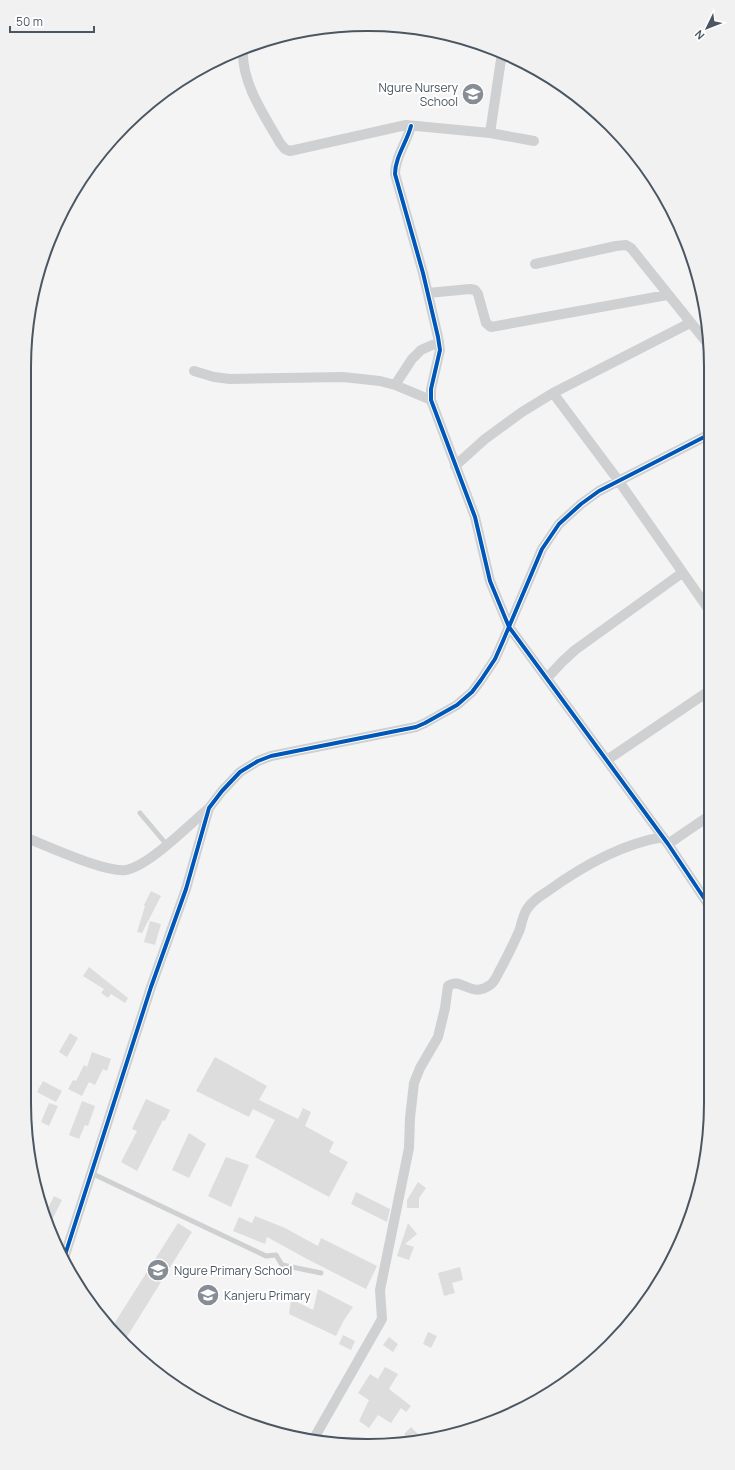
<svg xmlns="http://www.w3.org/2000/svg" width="735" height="1470" viewBox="0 0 735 1470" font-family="Manrope,sans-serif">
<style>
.building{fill:#ddddde}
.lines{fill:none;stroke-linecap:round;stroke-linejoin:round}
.lane{stroke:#ced0d2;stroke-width:5}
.street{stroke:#ced0d2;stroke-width:10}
.cycleway-casing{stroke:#fff;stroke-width:6}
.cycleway{stroke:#0057b8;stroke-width:4}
.labels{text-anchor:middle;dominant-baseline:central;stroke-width:4;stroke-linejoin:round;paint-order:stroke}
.poi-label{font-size:12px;fill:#4a5661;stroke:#fff;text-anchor:start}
.rim{fill:none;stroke:#4a5661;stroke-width:2}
</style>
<rect width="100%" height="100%" fill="#f4f4f4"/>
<path class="building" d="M151 891 161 896 142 933 137 932 145 906 144 905Z
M150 921 161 924 155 945 144 942Z
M89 967 128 998 125 1003 111 994 108 998 101 993 104 989 83 976Z
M70 1033 78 1038 67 1057 59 1052Z
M92 1052 111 1059 107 1071 103 1069 95 1085 89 1082 82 1096 68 1089 73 1080 76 1081 84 1065 87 1067Z
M215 1057 267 1086 259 1100 298 1119 303 1108 311 1112 305 1126 334 1142 329 1152 348 1162 329 1197 255 1157 275 1120 253 1109 249 1117 196 1091Z
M43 1081 62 1091 56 1102 37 1092Z
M146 1099 170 1110 165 1121 163 1120 137 1171 121 1162 137 1131 132 1129Z
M82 1101 95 1106 88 1126 85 1125 79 1139 69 1135Z
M49 1103 58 1106 49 1126 41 1122Z
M189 1133 206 1144 189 1178 172 1170Z
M226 1157 249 1165 231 1207 208 1196Z
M418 1182 426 1188 419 1198V1208H407V1200Z
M356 1192 390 1209 387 1222 351 1204Z
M54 1196 62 1200 53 1218 45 1214Z
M255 1216 285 1228 318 1246 321 1238 377 1266 366 1289 307 1259 267 1237 265 1244 233 1231 239 1217 252 1223Z
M178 1223 192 1232 125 1340 112 1327Z
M408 1223 417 1234 405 1244 414 1247 409 1260 397 1256Z
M460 1267 463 1280 452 1283 455 1293 444 1296 438 1273Z
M318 1289 353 1307 344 1320 336 1336 289 1314 291 1299 313 1310Z
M428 1332 437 1336 431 1348 423 1344Z
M343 1335 355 1341 351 1350 339 1344Z
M389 1337 398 1344 393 1352 383 1345Z
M385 1367 398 1374 389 1389 411 1406 406 1412 401 1408 391 1423 378 1415 369 1428 359 1421 369 1400 358 1393 370 1374 378 1379Z
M411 1427 418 1434 411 1441 404 1434Z"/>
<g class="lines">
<path class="lane" d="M140 813 167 845
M91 1173 266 1256 276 1255 282 1265 321 1273"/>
<path class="street" d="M243 49C241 82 264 115 280 143L285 149 290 151 406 125 490 133 502 53
M411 126C407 142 395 157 395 174L423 273 438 337 440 350 431 389V400L475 517 490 581 509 627 668 844 710 907
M490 133 534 141
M535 264 616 246 626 245 631 248 708 344
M428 293 470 289 475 290 478 294 486 323 491 327 667 295
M194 371 214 377 230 379 343 377 380 381 395 385 431 400
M395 385 412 359 421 350 439 342
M553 393 618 480 709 610
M455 466 485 439 522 412 553 393 690 323
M547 678 562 662 575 650 682 573
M607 760 709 691
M24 837C46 845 105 873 126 870 149 866 190 824 209 808
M668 844 709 816
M65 1255 151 987 186 889 209 808 222 791 240 772 258 761 271 756 416 727 425 723 457 705 472 692 481 680 495 659 503 641 542 549 559 524 581 504 599 491 708 435
M313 1440 382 1319 380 1290 409 1148 410 1118 414 1083 420 1068 438 1037 445 1008 448 986C461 976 471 999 490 985 495 982 497 975 500 970 507 957 514 943 520 929 522 922 523 915 527 909 532 901 540 896 548 891 581 867 622 844 663 837"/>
<g class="cycleway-casing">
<path id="cycleway" d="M411 126C407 142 395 157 395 174L423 273 438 337 440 350 431 389V400L475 517 490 581 509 627 668 844 710 907
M65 1255 151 987 186 889 209 808 222 791 240 772 258 761 271 756 416 727 425 723 457 705 472 692 481 680 495 659 503 641 542 549 559 524 581 504 599 491 708 435"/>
</g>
<use href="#cycleway" class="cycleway"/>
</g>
<defs>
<g id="school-disc" transform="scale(1.15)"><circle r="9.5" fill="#868d94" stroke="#fff"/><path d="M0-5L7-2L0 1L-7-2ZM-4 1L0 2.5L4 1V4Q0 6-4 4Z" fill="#fff"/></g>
</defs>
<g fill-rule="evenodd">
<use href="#school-disc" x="473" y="94"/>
<use href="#school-disc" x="158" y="1270"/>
<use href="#school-disc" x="208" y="1295"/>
</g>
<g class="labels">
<g class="poi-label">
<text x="458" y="87" text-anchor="end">Ngure Nursery<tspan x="458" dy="14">School</tspan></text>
<text x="174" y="1270">Ngure Primary School</text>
<text x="224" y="1295">Kanjeru Primary</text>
</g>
</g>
<path d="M0 0H735V1470H0ZM367 31H368A336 336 0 0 1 704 367V1103A336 336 0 0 1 368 1439H367A336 336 0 0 1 31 1103V367A336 336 0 0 1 367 31Z" fill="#f1f1f2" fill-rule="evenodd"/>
<path class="rim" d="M367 31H368A336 336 0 0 1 704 367V1103A336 336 0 0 1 368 1439H367A336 336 0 0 1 31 1103V367A336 336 0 0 1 367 31Z"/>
<g transform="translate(707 28) rotate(227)" stroke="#ffffff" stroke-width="3" paint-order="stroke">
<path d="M0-3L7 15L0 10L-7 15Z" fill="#4a5661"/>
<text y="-6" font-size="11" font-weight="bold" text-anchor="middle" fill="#4a5661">N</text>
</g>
<path d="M10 26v6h84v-6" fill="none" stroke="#4a5661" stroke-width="2"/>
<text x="16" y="26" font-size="12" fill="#4a5661" stroke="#ffffff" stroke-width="3" paint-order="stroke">50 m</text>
</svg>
